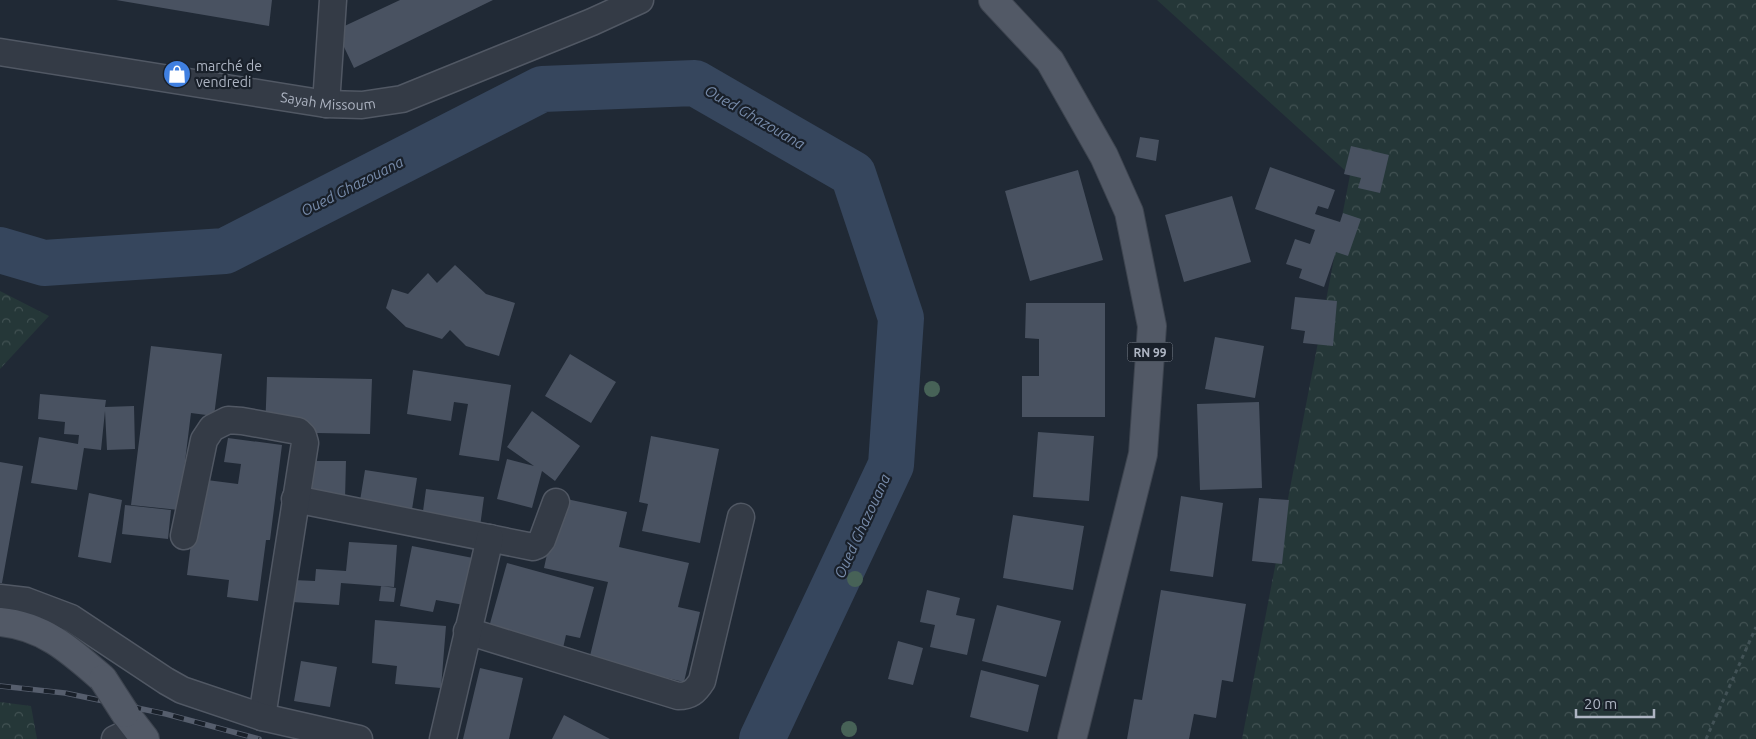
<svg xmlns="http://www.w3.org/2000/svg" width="1756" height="739" viewBox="0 0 1756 739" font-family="Ubuntu,sans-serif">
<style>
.forest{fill:url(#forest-crowns)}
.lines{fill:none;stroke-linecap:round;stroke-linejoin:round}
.river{stroke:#36465d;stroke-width:46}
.building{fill:#495261}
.minor-casing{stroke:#515864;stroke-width:29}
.major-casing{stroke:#3d444f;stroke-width:30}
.path{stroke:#425256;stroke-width:3;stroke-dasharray:4 4;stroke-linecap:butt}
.minor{stroke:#343b46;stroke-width:26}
.major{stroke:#525966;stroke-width:28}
.rail-casing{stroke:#565e6d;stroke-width:5.5}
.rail{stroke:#19202a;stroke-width:4;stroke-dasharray:11;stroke-linecap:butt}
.major-bridge-casing{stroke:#3d444f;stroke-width:30;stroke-linecap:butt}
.major-bridge{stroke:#525966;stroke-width:28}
.tree{fill:#476257}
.labels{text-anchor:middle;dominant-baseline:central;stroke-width:4.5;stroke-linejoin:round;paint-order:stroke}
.shield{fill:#19202a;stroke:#818895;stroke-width:1}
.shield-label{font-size:12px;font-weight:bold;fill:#aeb5c3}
.poi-label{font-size:14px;fill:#aeb5c3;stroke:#19202a;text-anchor:start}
.street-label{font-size:14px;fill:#aeb5c3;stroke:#19202a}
.water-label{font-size:15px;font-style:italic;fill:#778baa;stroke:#19202a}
</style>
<defs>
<pattern id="forest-crowns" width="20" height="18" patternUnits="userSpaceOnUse" patternTransform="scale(1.25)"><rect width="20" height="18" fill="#253738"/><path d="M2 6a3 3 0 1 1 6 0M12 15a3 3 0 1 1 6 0" fill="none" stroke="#425253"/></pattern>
</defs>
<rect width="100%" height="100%" fill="#202935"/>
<path class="forest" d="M1157 0H1756V739H1242L1350 175Z
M0 291 49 316 0 369Z
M0 702 31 706 37 739H0Z"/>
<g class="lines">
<path class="river" d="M0 250 44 263 225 251 542 89 695 83 853 174 901 318 891 465 762 739"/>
</g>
<path class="building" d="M116 0H272L269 26Z
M400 0H493L354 68 336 30Z
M1140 137 1159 140 1156 161 1136 157Z
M1351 146 1389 155 1380 193 1358 188 1361 178 1344 174Z
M1270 167 1335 190 1328 209 1318 206 1315 214 1340 222 1343 213 1361 219 1348 256 1336 252 1324 287 1299 278 1302 269 1286 264 1295 239 1310 244 1315 230 1255 209Z
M1078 170 1103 260 1030 281 1005 191Z
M1232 196 1251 262 1184 282 1165 215Z
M455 265 486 294 515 303 499 356 466 346 450 330 442 339 406 327 386 308 392 289 408 294 428 273 437 283Z
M1295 297 1337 301 1333 346 1303 343 1305 331 1291 329Z
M1026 303H1105V417H1022V376H1039V339L1025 338Z
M1215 337 1264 346 1255 398 1205 389Z
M151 346 222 354 214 416 191 413 179 510 131 505Z
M570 354 616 382 591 423 545 396Z
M413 370 511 385 499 461 459 455 468 404 454 402 451 421 407 414Z
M267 377 372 379 370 434 265 432Z
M40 394 106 400 105 407 134 406 135 449 107 450 105 411 101 450 84 448 77 490 31 483 39 437 78 444 79 435 64 434 65 422 38 419Z
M1259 402 1262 488 1200 490 1197 404Z
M532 411 580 446 555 481 542 471 532 508 497 499 507 459 534 466 507 447Z
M1038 432 1094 436 1089 501 1033 497Z
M651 436 719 449 700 543 642 531 648 504 639 502Z
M228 438 282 445 270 540H266L258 601 227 597 229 580 187 575 199 479 238 484 241 464 224 462Z
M312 461H346L345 499H311Z
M0 462 23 466 2 583H0Z
M365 470 417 478 410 522 358 513Z
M426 489 484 497 479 534 421 526Z
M89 493 122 500 111 563 78 557Z
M1181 496 1223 503 1213 577 1170 571Z
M562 498 627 512 619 547 689 563 678 607 700 612 684 682 589 660 608 582 544 568 554 522Z
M1259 498 1289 500 1282 564 1252 561Z
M125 505 171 510 168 539 122 534Z
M1013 515 1084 526 1073 590 1003 578Z
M349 542 397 545 394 587 341 583 339 605 292 602 293 580 315 581 316 569 346 571Z
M412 546 473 558 464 605 436 600 433 612 400 606Z
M507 563 594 587 580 638 566 635 563 648 489 627Z
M381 586 396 588 394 602 379 601Z
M927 590 960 598 956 615 975 619 967 655 930 647 935 625 920 622Z
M1161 590 1246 604 1233 682 1222 680 1216 718 1194 714 1189 739H1127L1134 699 1142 700Z
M997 605 1061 621 1046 677 982 661Z
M375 620 446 626 441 688 395 684 397 666 372 663Z
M898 641 923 648 913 685 888 679Z
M301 661 337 667 330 707 294 701Z
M480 668 523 678 509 739H463Z
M981 670 1039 685 1028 732 970 717Z
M564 715 610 739H552Z"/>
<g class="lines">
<g class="minor-casing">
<g id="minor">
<path id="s1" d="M0 52 326 104 362 105 402 99 592 22 640 0"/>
<path d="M326 104 333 0"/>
<path d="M295 499 533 547 538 545 542 540 556 502"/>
<path d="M184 536 204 440 212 428 228 420 242 421 298 431 303 436 305 443 262 717"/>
<path d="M0 598 26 601 71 618 166 681 182 690 262 717 359 739"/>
<path d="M467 631 678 696C690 696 695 692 702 681L741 517"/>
<path d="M115 739 136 729"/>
<path d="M443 739 490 538"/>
</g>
</g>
<g class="major-casing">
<path id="major" d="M993 0 1050 61 1104 156 1129 212 1152 326 1143 454 1072 739
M0 622C44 626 71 651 103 679
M125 713 145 739"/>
</g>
<path class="path" d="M1706 739 1756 627"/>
<use href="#minor" class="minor"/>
<use href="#major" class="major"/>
<g class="rail-casing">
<path id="rail" d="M0 686 65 693 166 714 259 739"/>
</g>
<use href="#rail" class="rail"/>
<g class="major-bridge-casing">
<path id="major-bridge" d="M103 679 125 713"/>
</g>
<use href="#major-bridge" class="major-bridge"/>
</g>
<g class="tree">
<circle cx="932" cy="389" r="8"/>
<circle cx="855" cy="579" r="8"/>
<circle cx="849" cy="729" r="8"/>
</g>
<defs>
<g id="shop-disc" transform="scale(1.4375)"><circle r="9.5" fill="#3f7fe0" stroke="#19202a"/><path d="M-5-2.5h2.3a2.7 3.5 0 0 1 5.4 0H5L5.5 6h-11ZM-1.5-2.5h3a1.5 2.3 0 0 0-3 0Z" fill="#fff"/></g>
</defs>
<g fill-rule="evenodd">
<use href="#shop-disc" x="177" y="74"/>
</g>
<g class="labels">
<rect class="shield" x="1127.5" y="342.5" width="45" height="19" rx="4"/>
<g class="shield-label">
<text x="1150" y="352">RN 99</text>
</g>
<g class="poi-label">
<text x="196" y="66">marché de<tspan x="196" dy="16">vendredi</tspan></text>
</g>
<g class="street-label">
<text stroke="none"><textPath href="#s1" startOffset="332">Sayah Missoum</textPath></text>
</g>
<g class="water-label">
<text transform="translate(755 117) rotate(30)">Oued Ghazouana</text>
<text transform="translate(352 186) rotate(-27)">Oued Ghazouana</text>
<text transform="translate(862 526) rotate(-65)">Oued Ghazouana</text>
</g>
</g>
<path d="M1576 709v8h78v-8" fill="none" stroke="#aeb5c3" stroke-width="2.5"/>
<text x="1584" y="709" font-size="15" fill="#aeb5c3" stroke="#19202a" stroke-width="4" paint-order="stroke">20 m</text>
</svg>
